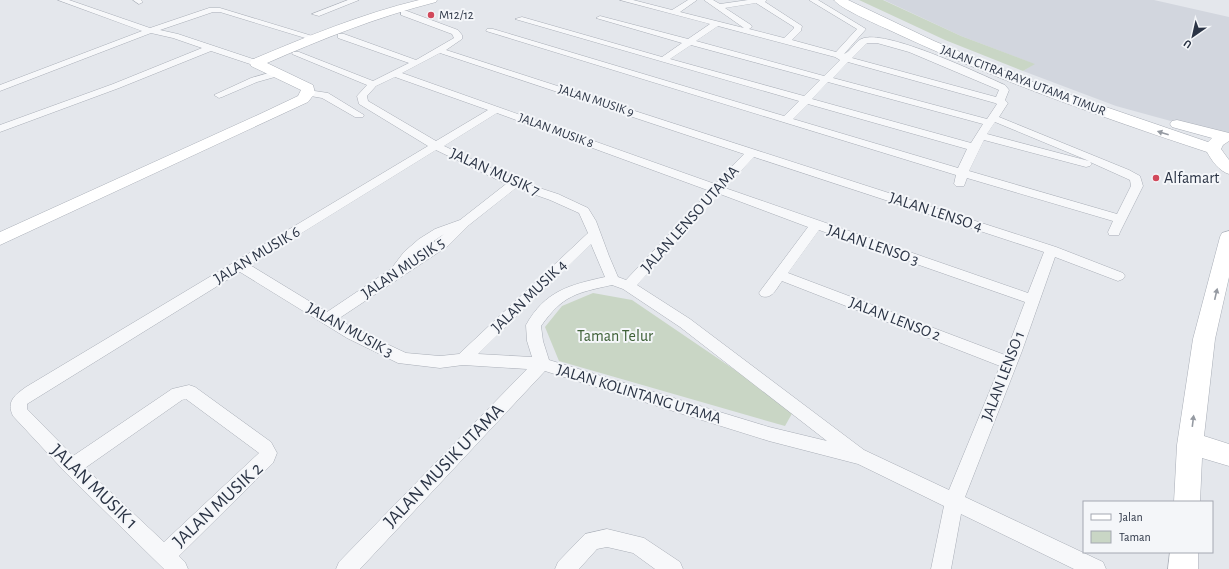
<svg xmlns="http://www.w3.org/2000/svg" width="1229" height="569" viewBox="0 0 1229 569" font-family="'Alegreya Sans',sans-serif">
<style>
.built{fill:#d2d6de}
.green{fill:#c9d6c5}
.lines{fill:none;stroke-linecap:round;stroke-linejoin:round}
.street-casing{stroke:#a9aeb7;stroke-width:1}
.secondary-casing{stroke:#a9aeb7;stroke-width:1}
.street{fill:#f7f8fa;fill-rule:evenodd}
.secondary{fill:#fff;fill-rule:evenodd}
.oneway{fill:#959aa2}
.poi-dot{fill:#d1495b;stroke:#f4f6f9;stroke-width:1.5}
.labels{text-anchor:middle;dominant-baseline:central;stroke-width:4;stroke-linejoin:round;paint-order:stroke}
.far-poi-label{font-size:13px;fill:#2b3445;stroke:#f4f6f9;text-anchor:start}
.far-street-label{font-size:13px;fill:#2b3445;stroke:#f4f6f9}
.street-label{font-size:16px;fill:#2b3445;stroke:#f4f6f9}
.poi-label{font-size:16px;fill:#2b3445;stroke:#f4f6f9;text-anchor:start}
.park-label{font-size:16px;fill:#3f6138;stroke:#f4f6f9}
.near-street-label{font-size:19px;fill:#2b3445;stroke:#f4f6f9}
</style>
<rect width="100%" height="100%" fill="#e4e7ec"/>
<path class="built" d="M884 0H1154L1229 17V137L1116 106 1023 71 1034 64 961 36Z"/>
<path class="green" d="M859 0H883L961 36 1035 64 1023 71 945 40Z
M593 293 632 300 794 410 785 426 559 361 545 327 562 306Z"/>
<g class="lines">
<g class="street-casing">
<path id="street" d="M58 0H69L150 28 209 8H220L319 38 315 41 220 12H213L160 30 178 34 259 61V65H253L211 51 119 88 0 132V125L113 84 202 48 173 38 151 33 0 91V85L142 31Z
M133 0H141L143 2 139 4Z
M348 0H359L319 16 312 14Z
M620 0H633L672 10 688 0H697L680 12 744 28 704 0H713L720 4 748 0H767L765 2 802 26 801 31 792 40 836 52 857 29 809 0H818L866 29 844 54C851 52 855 40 864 38 890 31 978 73 1005 85L1009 90 1005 100 1008 103 999 117 1129 170 1140 176 1143 186 1120 232 1119 235H1109L1108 232 1113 221 967 178 964 186H956L954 184 956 175 486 31 487 29H493L784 116 799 101 515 19 522 17 662 57 682 43 596 18 600 16 688 39 710 24ZM756 3 794 27V28L784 38 749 29 752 27 751 25 725 8ZM718 26 835 57 840 60 824 76 696 41ZM867 43H877L909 52 999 90 996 97 852 58ZM691 45 820 80 804 96 670 59ZM848 62 995 103 997 104 987 119 833 78ZM828 82 983 124 971 143 812 99ZM808 104 967 149 958 168 793 119ZM995 122 1089 161 987 134ZM984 140 1086 167 1090 166 1092 164 1090 162 1130 180 1131 186 1117 214 969 171Z
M401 11H407L458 30 462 35V39L446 50 1056 247 1123 273 1125 276 1123 279 1118 281 1055 257 1022 351 965 497 1103 562 1106 569H1074L961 514 951 569H931L944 506 858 464 769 441 545 371 360 569H336L339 562 527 369 463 365 440 368 398 363 347 338 240 272 27 404V409L73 456 172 389 189 385 195 387 271 442 277 453 273 463 179 556 185 562 188 569H164L66 473 13 416C6 401 15 395 26 387L428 146 359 104 357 96 367 85 292 54 293 52H299L373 81 409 63 338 38V34H344L416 60 454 38 452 34 401 15ZM440 53 744 154 715 184 402 73ZM395 77 488 110 436 141 368 101 367 96 376 86ZM497 113 710 191 626 280 618 277 609 256 596 221 588 208 558 194 518 181 444 146ZM436 150 506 184 460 220 435 229 419 239 404 252 391 269 327 312 250 265ZM754 157 1044 252 1028 293 725 188ZM516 188 550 200 579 213 588 233 459 354 440 356 406 353 357 330 338 319 448 246 469 225ZM720 194 808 227 761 290 759 293 761 296C772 300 776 289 782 281L1000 366 949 490 864 450 690 319 637 285ZM819 230 1025 302 1005 355 788 273ZM444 234 415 257 428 245ZM591 244 605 277C569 285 545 291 526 325L527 341 532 357 478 354ZM612 285 623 289 680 327 827 441 769 427 549 360 543 341 541 326C563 295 576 293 612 285ZM186 399 259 453 164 542 85 468 182 400Z
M279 70 282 71V75L257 82 222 97 219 98 214 95 251 78Z
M308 90 328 93 364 115 363 117H355L322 98 305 95 303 93Z
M607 529 644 538 680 562 683 569H655L633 553 607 547 597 549 579 569H555L558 562 585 534Z"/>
</g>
<g class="secondary-casing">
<path id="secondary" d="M419 0H437L436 2C377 17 322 39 267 63L313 85 315 93 308 102 0 245V232L260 114 298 96 301 90 251 66 250 63 251 60C306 37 361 14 419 0Z
M834 0H848L934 41 1027 80 1208 142 1212 138 1172 127 1170 124 1172 121 1177 120 1229 133V141L1223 145 1221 149 1229 160V174C1219 171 1212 161 1207 152 1098 116 991 78 887 29 876 24 839 8 834 0Z
M1229 231V277L1215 339 1204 436 1229 444V466L1202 458 1200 502H1174L1177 445 1193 339 1220 237 1222 233Z
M1170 552H1198V569H1168Z"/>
</g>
<use href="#street" class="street"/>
<use href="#secondary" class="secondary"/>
</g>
<defs><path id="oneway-solid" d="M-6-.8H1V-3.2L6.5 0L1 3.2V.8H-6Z"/></defs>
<g class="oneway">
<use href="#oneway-solid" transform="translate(1163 133) rotate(-162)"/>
<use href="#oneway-solid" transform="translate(1216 294) rotate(-77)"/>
<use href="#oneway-solid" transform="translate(1193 421) rotate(-83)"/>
</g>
<g class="poi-dot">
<circle cx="431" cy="15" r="4"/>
<circle cx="1156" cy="178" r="4"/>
</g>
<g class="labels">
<g class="far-poi-label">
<text x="439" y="15">M12/12</text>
</g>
<g class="far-street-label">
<text transform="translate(1023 81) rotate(21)">JALAN CITRA RAYA UTAMA TIMUR</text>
<text transform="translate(596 101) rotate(18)">JALAN MUSIK 9</text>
<text transform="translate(556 131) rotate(20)">JALAN MUSIK 8</text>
</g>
<g class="street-label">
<text transform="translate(495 172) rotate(24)">JALAN MUSIK 7</text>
<text transform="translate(936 212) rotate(18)">JALAN LENSO 4</text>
<text transform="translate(690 219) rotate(-48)">JALAN LENSO UTAMA</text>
<text transform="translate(873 245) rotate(19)">JALAN LENSO 3</text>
<text transform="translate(257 255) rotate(-31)">JALAN MUSIK 6</text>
<text transform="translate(403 268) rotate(-34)">JALAN MUSIK 5</text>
<text transform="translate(529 296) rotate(-44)">JALAN MUSIK 4</text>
<text transform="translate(895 319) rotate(21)">JALAN LENSO 2</text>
<text transform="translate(350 330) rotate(29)">JALAN MUSIK 3</text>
<text transform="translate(1003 376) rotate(-69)">JALAN LENSO 1</text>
<text transform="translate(639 394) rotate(17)">JALAN KOLINTANG UTAMA</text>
</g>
<g class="poi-label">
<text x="1164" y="178">Alfamart</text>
</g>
<g class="park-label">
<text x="615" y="336">Taman Telur</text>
</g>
<g class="near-street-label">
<text transform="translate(444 466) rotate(-46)">JALAN MUSIK UTAMA</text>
<text transform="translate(94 487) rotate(44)">JALAN MUSIK 1</text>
<text transform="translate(218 505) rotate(-43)">JALAN MUSIK 2</text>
</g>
</g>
<rect x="1083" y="501" width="130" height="52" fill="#f4f6f9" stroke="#a4a8b1"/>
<rect x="1091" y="514" width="20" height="6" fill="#ffffff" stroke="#a4a8b1"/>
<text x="1119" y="521" font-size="12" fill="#2b3445">Jalan</text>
<rect x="1091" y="531" width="20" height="12" fill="#c9d6c5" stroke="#a4a8b1"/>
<text x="1119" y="541" font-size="12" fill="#2b3445">Taman</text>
<g transform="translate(1193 36) rotate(214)" stroke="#f4f6f9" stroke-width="3" paint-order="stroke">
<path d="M0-3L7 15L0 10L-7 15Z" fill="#2b3445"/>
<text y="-6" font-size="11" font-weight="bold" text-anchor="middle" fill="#2b3445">U</text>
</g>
</svg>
